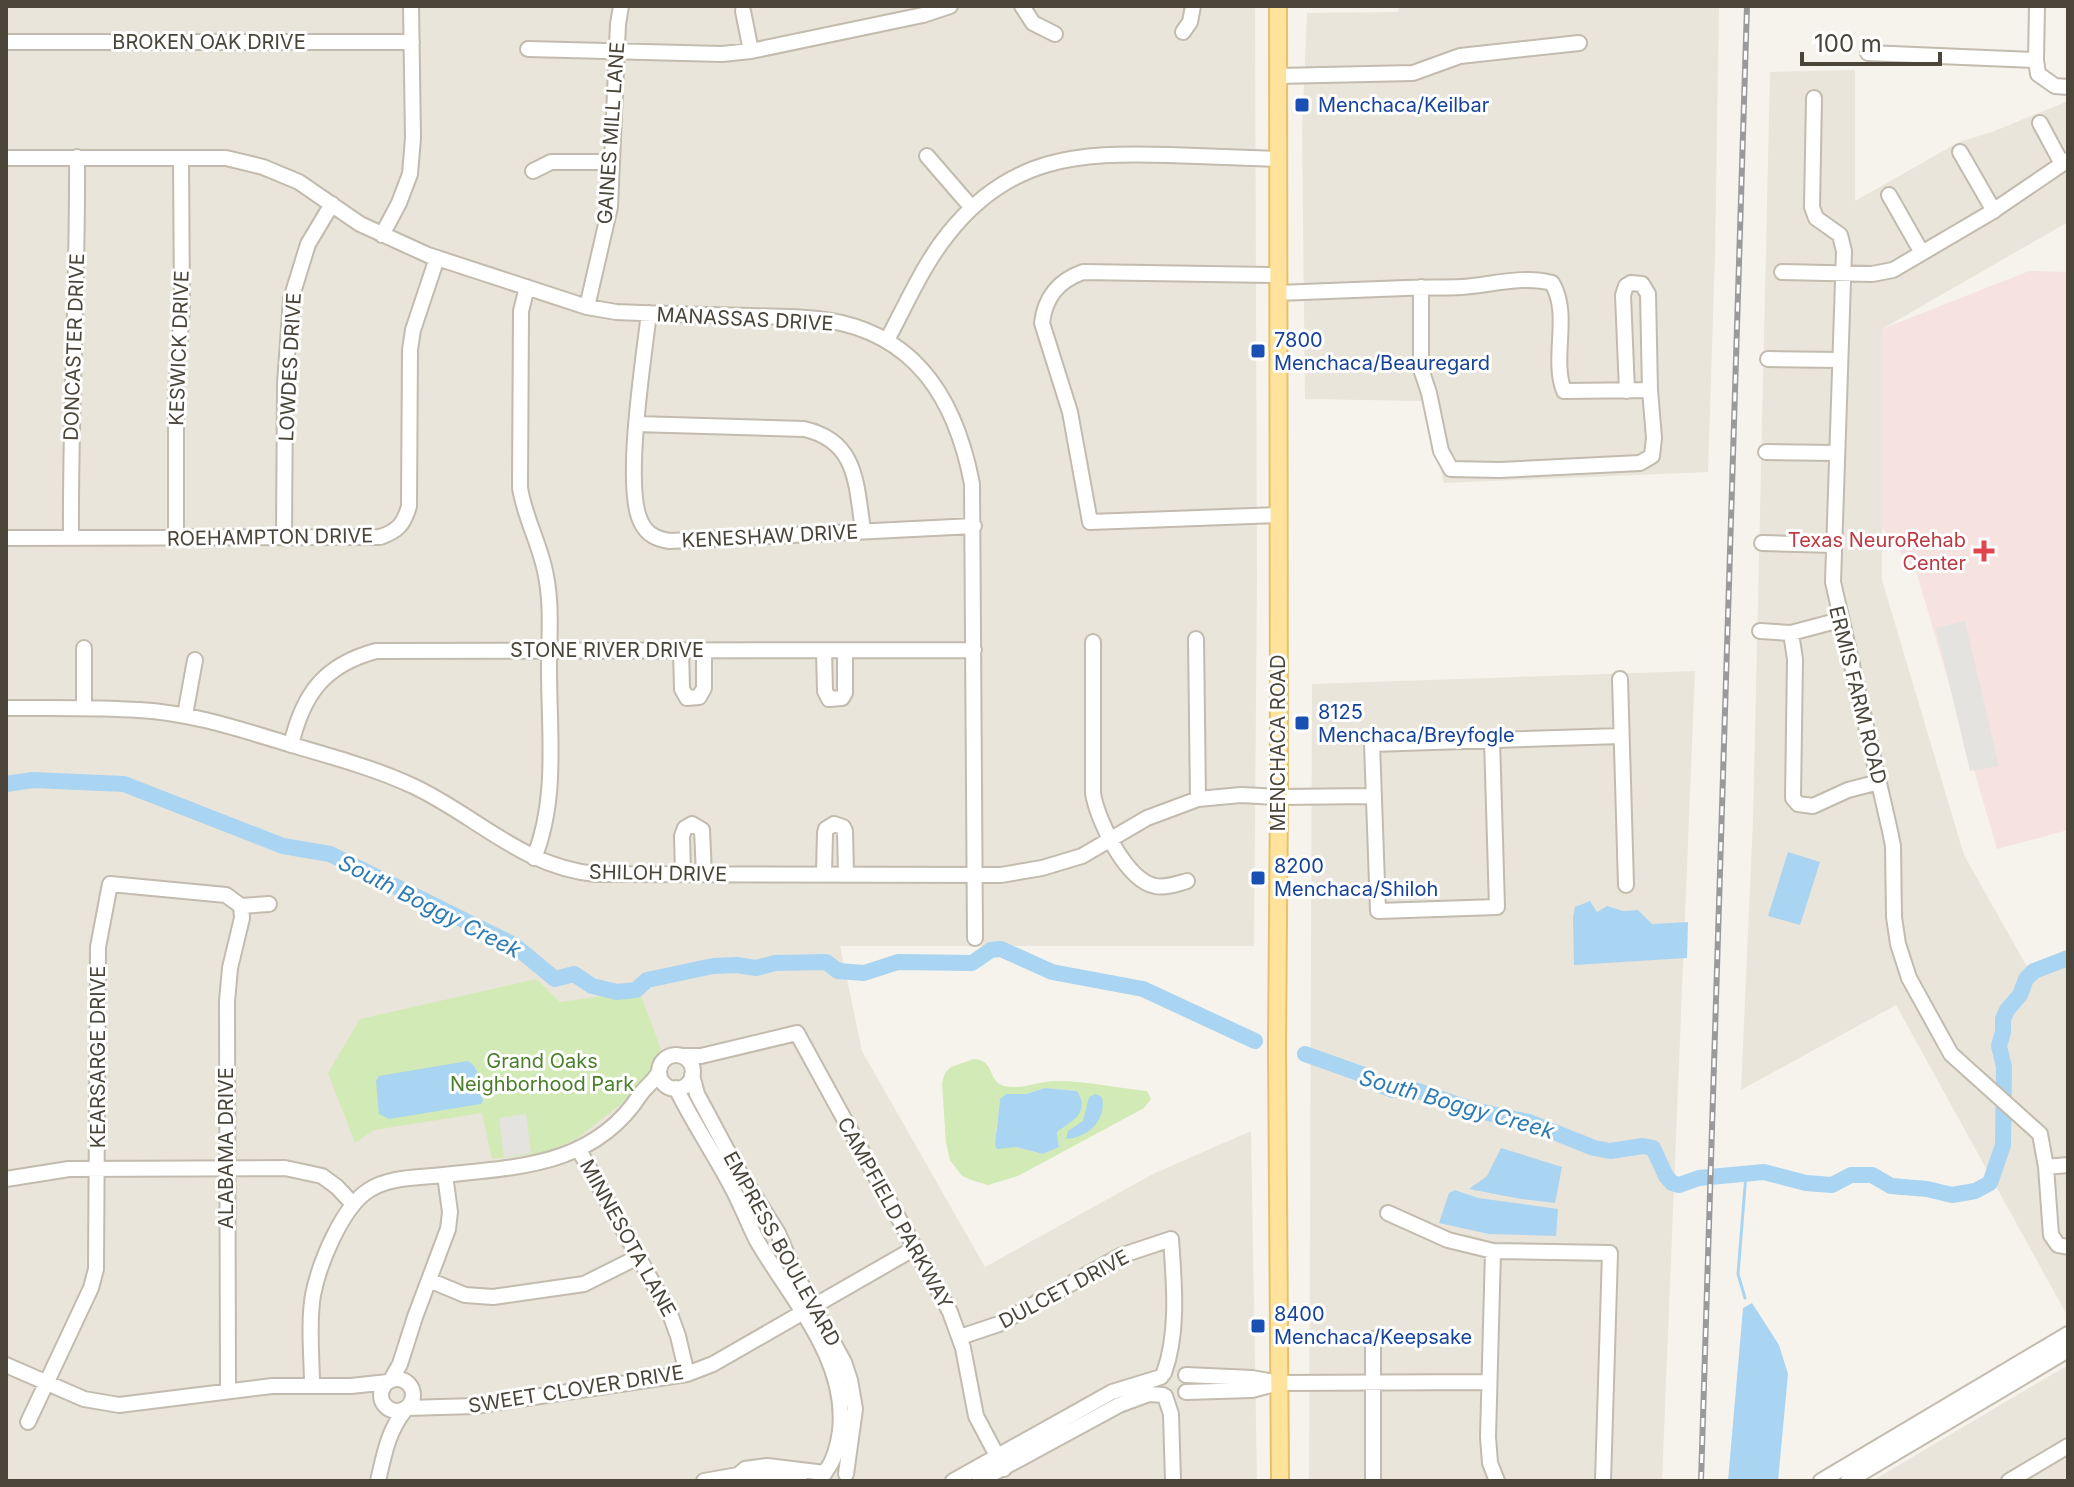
<svg xmlns="http://www.w3.org/2000/svg" width="2074" height="1487" viewBox="0 0 2074 1487" font-family="Inter,sans-serif">
<style>
.residential{fill:#eae5da}
.medical{fill:#f6e3e0}
.green{fill:#d2eab5;fill-rule:evenodd}
.parking{fill:#e5e3e0}
.water{fill:#a9d4f2}
.lines{fill:none;stroke-linecap:round;stroke-linejoin:round}
.stream{stroke:#a9d4f2;stroke-width:3}
.river{stroke:#a9d4f2;stroke-width:16}
.minor-casing{stroke:#c2bbae;stroke-width:18}
.major-casing{stroke:#e6c16a;stroke-width:20}
.minor{stroke:#fff;stroke-width:14}
.major{stroke:#ffe39c;stroke-width:16}
.rail-casing{stroke:#9a9a9a;stroke-width:6}
.rail{stroke:#fff;stroke-width:3;stroke-dasharray:9;stroke-linecap:butt}
.transit-dot{fill:#1a4fb4;stroke:#fff;stroke-width:3}
.health-dot{fill:#e0444e;stroke:#fff;stroke-width:3}
.labels{text-anchor:middle;dominant-baseline:central;stroke-width:6;stroke-linejoin:round;paint-order:stroke}
.street-label{font-size:20px;fill:#4b4439;stroke:#fff}
.transit-label{font-size:20px;fill:#164399;stroke:#fff;text-anchor:start}
.health-label{font-size:20px;fill:#be3a42;stroke:#fff;text-anchor:end}
.park-label{font-size:20px;fill:#4a7f2a;stroke:#fff}
.water-label{font-size:22px;font-style:italic;fill:#2e7ab2;stroke:#fff}
</style>
<rect width="100%" height="100%" fill="#f6f3ec"/>
<path class="residential" d="M6 6H1255L1257 579 1254 946H840L862 1051 985 1267 1153 1174 1251 1131 1257 1481H6Z
M1398 6H1719L1715 255 1708 472 1444 483 1424 401 1305 399 1302 131 1307 13 1398 12Z
M1855 70V201L1959 142 1992 132 2068 101V222L1882 329V580L1964 855 2026 965H2068V1317L1896 1005 1741 1090 1753 820 1770 72Z
M1695 671 1662 1481H1309L1312 684Z
M2068 1365V1481H1872Z"/>
<path class="medical" d="M2029 271 2068 272V830L1997 849 1917 574 1882 528V329Z"/>
<path class="green" d="M536 979 560 1002 639 991 661 1049 649 1076 620 1105 576 1139 544 1153 492 1159 482 1113 374 1130 355 1143 328 1073 360 1019Z
M974 1059C996 1061 987 1081 1004 1086 1020 1090 1037 1082 1053 1081 1083 1080 1117 1088 1147 1091L1151 1099 1144 1108 1018 1176 988 1185 974 1181 962 1176 950 1160 946 1143 942 1083 945 1073 951 1067ZM1045 1088 1077 1091 1057 1132 1059 1146 1043 1154 1016 1147 996 1133 1000 1100 1004 1095 1026 1094Z"/>
<path class="parking" d="M1965 621 1999 766 1970 771 1936 628Z
M526 1114 531 1153 504 1157 499 1118Z"/>
<path class="water" d="M1788 852 1820 862 1800 925 1768 916Z
M1590 901 1597 912 1607 906 1623 911 1638 910 1652 924 1688 922 1687 958 1574 965 1573 917 1575 907Z
M468 1061C481 1068 481 1088 483 1101L481 1104 389 1119 379 1114 376 1081 379 1076Z
M1045 1088 1077 1091C1091 1113 1071 1121 1057 1132L1059 1147 1043 1154 1016 1147 997 1149 995 1145 1000 1099 1006 1094H1026Z
M1095 1094 1102 1097C1107 1120 1088 1138 1066 1139L1068 1131 1083 1121 1089 1097Z
M1501 1148 1562 1167 1555 1203 1521 1199 1469 1189 1487 1176Z
M1455 1190 1478 1198 1558 1209 1556 1236 1489 1234 1439 1223 1449 1193Z
M1752 1303 1779 1345 1788 1374 1778 1481H1728L1743 1308Z"/>
<g class="lines">
<path class="stream" d="M1745 1298 1738 1274 1746 1174"/>
<path class="river" d="M6 784 33 780 124 784 283 846 330 854 514 945 555 979 574 974 592 986 617 992 636 990 647 980 713 966 737 965 756 968 775 963 826 962 838 971 864 973 898 962 972 963 991 950 1001 949 1052 972 1143 989 1255 1041
M1305 1054 1364 1075 1377 1084 1393 1090 1409 1088 1474 1110 1529 1122 1594 1148 1610 1151 1643 1146 1653 1148 1666 1176 1672 1183 1679 1185 1699 1178 1764 1172 1806 1183 1832 1185 1851 1175H1872L1891 1186 1927 1189 1952 1195 1975 1191 1990 1183 2003 1145 2004 1067 1999 1046 2003 1032V1019L2007 1010 2020 995 2026 979 2034 971 2068 958"/>
<g class="minor-casing">
<path id="minor" d="M1022 6 1033 23 1055 34
M2037 6 2036 60 2038 74 2055 86 2068 87
M743 11 751 51
M1183 32 1190 22 1193 6
M6 42H412
M528 49 722 54 751 51 923 15 950 6
M1868 53 2036 60
M1278 76 1413 73 1460 56 1579 43
M1814 98 1812 207 1816 218 1840 235 1844 251 1833 582 1890 831 1893 846 1894 917 1898 944 1909 978 1951 1054 2040 1134 2046 1167 2051 1235 2058 1245 2068 1247
M2040 123 2062 164
M1960 152 1994 211
M927 156 972 208
M6 158H226L263 167 299 182 360 224 428 255 587 307 616 312C661 314 706 315 751 316 775 317 800 316 825 320 916 333 956 400 972 484L975 938
M533 171 551 162H612
M1889 195 1922 253
M382 235 399 203 410 174 413 138 411 6
M1782 272 1872 274 1893 270 1990 213 2068 160
M527 287 521 311 520 488C525 519 541 546 546 576 552 606 549 639 549 669 549 732 558 799 534 858
M1278 293 1405 288C1424 287 1443 288 1462 287 1490 285 1525 275 1552 283 1571 314 1551 358 1564 391L1650 390 1654 438 1652 456 1640 463 1500 470 1451 469 1441 451 1429 393 1421 369V287
M587 307 610 207 618 24 621 6
M649 313C644 356 623 488 641 522 647 535 657 539 670 541L974 526
M887 340C906 305 923 265 948 234 1009 157 1077 152 1169 155 1205 156 1242 158 1279 159
M1768 359 1840 360
M1627 391 1623 295 1626 286 1631 283 1642 284 1648 294 1650 390
M636 424 804 429C858 441 856 485 863 530
M1766 452 1837 453
M1278 515 1090 522 1070 412 1042 323C1045 297 1058 281 1083 272L1279 275
M6 538 380 537C398 531 404 524 409 506L410 350 413 330 437 258
M71 538C70 411 78 284 77 157
M176 538V390L182 307 181 158
M284 538 285 384 291 299 308 244 332 204
M1762 543 1834 545
M1760 631 1791 633 1840 620
M1791 633 1795 659 1793 798 1798 804 1813 806 1848 790 1879 782
M1196 639 1198 799
M1093 642V793C1097 820 1126 880 1155 886 1166 888 1177 884 1187 881
M681 650 682 689 687 698 699 697 704 688V651
M824 651 825 691 829 699 842 698 845 693V651
M1620 679 1626 885
M6 708C50 708 95 707 139 710 193 713 242 730 292 745 333 757 374 768 413 786 477 816 522 867 596 874L1001 875 1042 868 1082 856 1147 818 1198 799 1241 795 1279 797 1374 796
M84 708V648
M185 715 195 660
M1492 740 1497 907 1378 911 1372 744 1621 736
M291 745C303 694 324 665 376 651L974 650
M824 873 825 833 826 829 834 824 843 827 845 831 846 874
M683 874 682 836 685 828 692 824 702 830 704 874
M659 1072a17 17 0 1 1 34 0a17 17 0 1 1-34 0Z
M682 1056H701L797 1033 950 1312 963 1348 976 1416 1004 1469
M692 1075 697 1094 735 1165 778 1233 794 1271 844 1362 850 1380 855 1409 846 1474
M676 1088C692 1121 713 1152 730 1184 740 1202 747 1221 756 1239 790 1299 848 1358 840 1431 838 1446 835 1459 826 1471
M579 1150 670 1314 678 1336 687 1374
M2046 1167 2068 1165
M6 1179 69 1169 285 1168 322 1176 337 1187 352 1203
M1388 1213 1448 1240 1493 1251 1610 1253 1603 1481
M1493 1251 1488 1437 1490 1463 1497 1481
M429 1280 465 1295 493 1297 584 1284 638 1257
M960 1337 999 1324 1120 1256 1171 1239C1174 1282 1179 1332 1164 1373
M1373 1339V1481
M6 1365 84 1399 119 1405 272 1386H351L388 1382
M1186 1375 1252 1378 1279 1383 1489 1382
M381 1395a16 16 0 1 1 32 0a16 16 0 1 1-32 0Z
M391 1380 400 1364 415 1317 448 1229 450 1212 445 1175
M312 1386C312 1357 308 1324 313 1295 319 1264 342 1207 369 1190 388 1178 412 1178 433 1176 511 1167 592 1169 640 1095 645 1087 654 1082 659 1072
M228 1391 227 1001 230 968 242 918 241 906
M1186 1392 1252 1390 1275 1384
M1165 1396 1171 1414 1173 1481
M407 1408 475 1406 687 1374 713 1364 915 1248
M28 1422 91 1288 96 1269 98 947 110 884 226 895 241 906 269 904
M738 1475 743 1479 768 1476 800 1481
M378 1481C384 1455 388 1431 405 1410
M704 1481 738 1475 745 1469 767 1466 825 1473
M953 1481 1112 1392 1161 1377
M979 1481 1119 1405 1149 1394 1163 1395
M1821 1481 2068 1334
M1848 1481 2068 1350
M2009 1481 2068 1446"/>
</g>
<g class="major-casing">
<path id="major" d="M1278 6 1279 797 1277 1046 1280 1481"/>
</g>
<use href="#minor" class="minor"/>
<use href="#major" class="major"/>
<g class="rail-casing">
<path id="rail" d="M1701 1481 1747 6"/>
</g>
<use href="#rail" class="rail"/>
</g>
<g class="transit-dot">
<rect x="1294" y="97" width="16" height="16" rx="4"/>
<rect x="1250" y="343" width="16" height="16" rx="4"/>
<rect x="1294" y="715" width="16" height="16" rx="4"/>
<rect x="1250" y="870" width="16" height="16" rx="4"/>
<rect x="1250" y="1318" width="16" height="16" rx="4"/>
</g>
<path class="health-dot" d="M1980 539h8v8h8v8h-8v8h-8v-8h-8v-8h8z"/>
<g class="labels">
<g class="street-label">
<text x="209" y="42">BROKEN OAK DRIVE</text>
<text transform="translate(611 133) rotate(-86)">GAINES MILL LANE</text>
<text transform="translate(745 319) rotate(3)">MANASSAS DRIVE</text>
<text transform="translate(74 347) rotate(-88)">DONCASTER DRIVE</text>
<text transform="translate(179 348) rotate(-88)">KESWICK DRIVE</text>
<text transform="translate(290 367) rotate(-87)">LOWDES DRIVE</text>
<text transform="translate(770 536) rotate(-3)">KENESHAW DRIVE</text>
<text transform="translate(270 537) rotate(-1)">ROEHAMPTON DRIVE</text>
<text x="607" y="650">STONE RIVER DRIVE</text>
<text transform="translate(1858 695) rotate(76)">ERMIS FARM ROAD</text>
<text transform="translate(1278 743) rotate(-90)">MENCHACA ROAD</text>
<text transform="translate(658 873) rotate(1)">SHILOH DRIVE</text>
<text transform="translate(98 1057) rotate(-90)">KEARSARGE DRIVE</text>
<text transform="translate(226 1148) rotate(-90)">ALABAMA DRIVE</text>
<text transform="translate(895 1213) rotate(61)">CAMPFIELD PARKWAY</text>
<text transform="translate(628 1238) rotate(61)">MINNESOTA LANE</text>
<text transform="translate(782 1249) rotate(61)">EMPRESS BOULEVARD</text>
<text transform="translate(1064 1289) rotate(-28)">DULCET DRIVE</text>
<text transform="translate(576 1389) rotate(-9)">SWEET CLOVER DRIVE</text>
</g>
<g class="transit-label">
<text x="1318" y="105">Menchaca/Keilbar</text>
<text x="1274" y="340">7800<tspan x="1274" dy="23">Menchaca/Beauregard</tspan></text>
<text x="1318" y="712">8125<tspan x="1318" dy="23">Menchaca/Breyfogle</tspan></text>
<text x="1274" y="866">8200<tspan x="1274" dy="23">Menchaca/Shiloh</tspan></text>
<text x="1274" y="1314">8400<tspan x="1274" dy="23">Menchaca/Keepsake</tspan></text>
</g>
<g class="health-label">
<text x="1966" y="540">Texas NeuroRehab<tspan x="1966" dy="23">Center</tspan></text>
</g>
<g class="park-label">
<text x="542" y="1061">Grand Oaks<tspan x="542" dy="23">Neighborhood Park</tspan></text>
</g>
<g class="water-label">
<text transform="translate(430 906) rotate(27)">South Boggy Creek</text>
<text transform="translate(1457 1104) rotate(16)">South Boggy Creek</text>
</g>
</g>
<rect width="2074" height="1487" fill="none" stroke="#4b4439" stroke-width="16"/>
<path d="M1802 52v12h138v-12" fill="none" stroke="#4b4439" stroke-width="4"/>
<text x="1814" y="52" font-size="24" fill="#4b4439" stroke="#ffffff" stroke-width="6" paint-order="stroke">100 m</text>
</svg>
